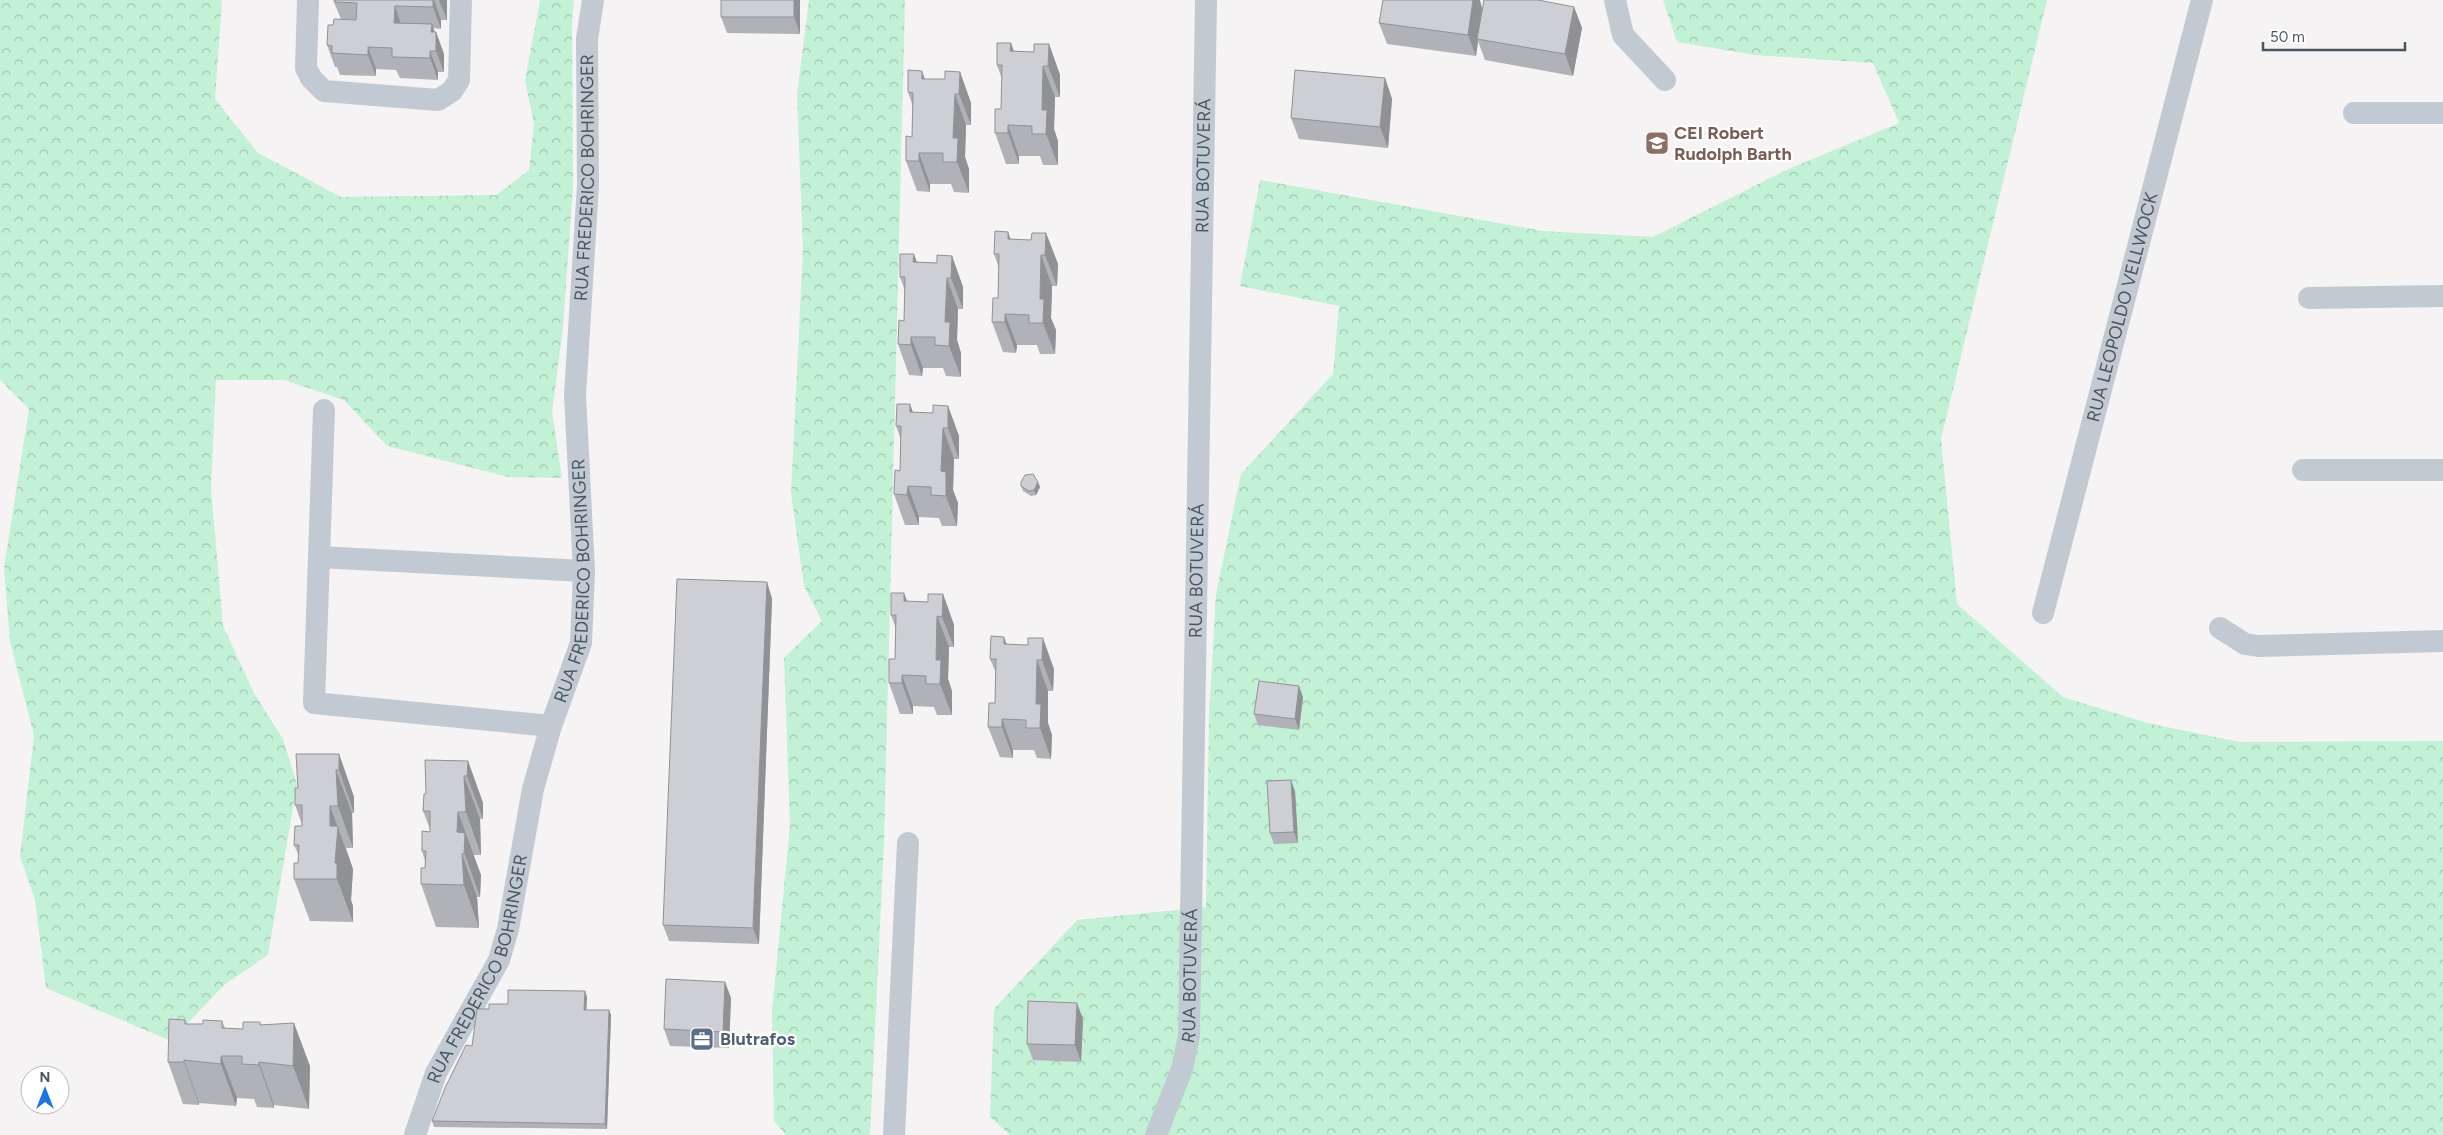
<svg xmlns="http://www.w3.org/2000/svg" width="2443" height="1135" viewBox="0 0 2443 1135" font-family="Figtree,sans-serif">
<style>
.forest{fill:url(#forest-crowns)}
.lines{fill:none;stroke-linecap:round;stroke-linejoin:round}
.minor{stroke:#c1cad2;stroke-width:22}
.wall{fill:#b0b2b7}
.shaded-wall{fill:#909195}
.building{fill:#cdcfd5;stroke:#909195}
.labels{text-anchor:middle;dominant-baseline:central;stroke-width:4.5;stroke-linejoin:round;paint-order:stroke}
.education-label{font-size:18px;font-weight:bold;fill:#785e54;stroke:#fff;text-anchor:start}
.street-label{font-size:18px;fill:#4a5661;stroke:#fff}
.service-label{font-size:18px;font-weight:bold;fill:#4e5e75;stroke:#fff;text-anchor:start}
</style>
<defs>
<pattern id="forest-crowns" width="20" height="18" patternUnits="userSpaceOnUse" patternTransform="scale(1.25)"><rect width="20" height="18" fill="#c3f1d5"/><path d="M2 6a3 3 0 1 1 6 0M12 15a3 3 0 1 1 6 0" fill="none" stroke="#a0c6b0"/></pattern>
</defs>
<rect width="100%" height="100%" fill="#f5f3f3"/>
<path class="forest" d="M0 0H222L215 99 258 153 341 197 496 195 529 170 534 124 525 80 540 0H574L572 19 573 186 563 328 552 412 562 478 508 477 387 446 344 400 284 380H216L211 488 223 626 254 693 283 739 297 784 268 955 224 985 171 1041 46 988 35 900 20 856 34 736 10 641 4 568 29 409 0 380Z
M809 0H905L884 842 870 1135H786L774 1121 772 1012 790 825 784 658 822 621 804 586 791 493 803 249 797 95Z
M1663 0H2047L1941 439 1957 604 2063 697 2147 723 2240 742 2443 741V1135H1010L990 1117 994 1009 1077 920 1206 907 1209 717 1216 594 1241 474 1333 374 1339 306 1240 286 1260 180 1543 231 1653 237 1784 171 1899 123 1873 63 1755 55 1677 42Z"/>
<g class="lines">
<g class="minor">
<path d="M308 0 306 68 311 78 324 91 438 100 452 91 459 80 461 0"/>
<path d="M1615 0 1623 35 1665 80"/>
<path d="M2354 113H2443"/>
<path d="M2309 298 2443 296"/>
<path d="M324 410 314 703 551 726"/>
<path d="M2303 470H2443"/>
<path d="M319 557 584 571"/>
<path id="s1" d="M2043 613 2202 0"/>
<path d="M2220 628 2245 644 2258 646 2443 641"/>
<path id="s2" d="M415 1135 436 1073 499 960 508 929 533 789 551 726 581 643 584 571 575 395 588 185 587 39 593 0"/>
<path d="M894 1135 908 843"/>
<path id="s3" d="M1156 1135 1182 1069 1189 1036 1206 0"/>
</g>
</g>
<path class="wall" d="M333 0H447V20H441V29L433 28 435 32H436L444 54V72H438V80L400 78 396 70 376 69V76L340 75 337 67H335L327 45 333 25 341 19Z
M800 0V34L727 33 721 17Z
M1574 7 1582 28 1573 76 1485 60 1478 41 1476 56 1387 44 1379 23 1482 8Z
M1049 44 1060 75V97H1055L1054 129 1058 141V165H1043L1040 156H1019V164H1006L995 133 1001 109 1002 79 997 65 1013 51 1034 52Z
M960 72 971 103V125H966L965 157 969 169V193L954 192 951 184H930V192L917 191 906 161 912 137 913 107 908 92 925 79H945Z
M1385 78 1392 99 1388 148 1299 139 1291 118Z
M1046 233 1058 264 1057 286H1052L1051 318 1056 330 1055 354H1040L1037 345H1017L1016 353 1003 352 992 322 998 298 999 268 994 254 1011 240H1031Z
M952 256 963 287V309H958L957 340 961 353V377L946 376 943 368H923L922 376 909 375 898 344 904 321 905 291 900 277 916 262 937 263Z
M948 406 959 436V459H954L953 490 958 503 957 526H942L939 518 919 517V525H905L894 494 900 471 901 440 896 426 913 412 933 413Z
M1038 482 1040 487 1036 495 1031 496 1023 491 1021 486Z
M767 582 772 599 759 944 669 941 663 925Z
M943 594 954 625V647H949L948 679 952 691V715H937L934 707 913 706V714H900L889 683 895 659 896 629 891 615 907 601 928 602Z
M1007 645H1028L1054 669 1053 691H1048V723L1052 735 1051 759 1037 758 1034 750H1013V758L1000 757 988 727 995 703 996 673 990 659Z
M1303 697 1299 730 1258 725 1254 714Z
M339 754 354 797V813H352L353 848H346L353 869 351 900 353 906V922L310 921 294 879 298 863 299 856 294 845 302 826V824L295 805 298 788Z
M468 761 483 803V819H480L481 855H473L481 875 480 897H477L479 928 436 927 421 884 425 868V861L422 851 430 832V829L423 811 426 794Z
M1295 791 1298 843 1274 844 1270 833Z
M725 982 731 998 729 1048 670 1046 664 1029Z
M585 991 587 997 586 1010H609L611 1015 607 1129 434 1127 432 1121 472 1046 489 1009 508 1004Z
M1083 1019 1081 1062 1033 1060 1027 1044Z
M185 1020 187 1024H203L222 1021 225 1028 243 1029 260 1022 261 1025 310 1066 309 1109 274 1105V1108L257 1107 254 1099 237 1098 236 1106 199 1103V1105L183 1104 168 1062Z"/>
<path class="shaded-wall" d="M433 0H434L441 20V29L433 7Z
M439 0H447V20Z
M794 0H800V34L794 17Z
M1473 0H1480L1482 8 1477 39 1478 41 1476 56 1468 35Z
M395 6 402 27 394 23Z
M1574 7 1582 28 1573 76 1565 54Z
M432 24 436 37V32L444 54V72L436 51 431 32Z
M1011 43 1022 74 1010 51Z
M1049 44 1060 75V97L1048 66Z
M368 47 376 69V76L368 55Z
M430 51 438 72V80L430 58Z
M1043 66 1055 97 1054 129 1058 141V165L1046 134 1042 110Z
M922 71 933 101 922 79Z
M960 72 971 103V125L959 94Z
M1385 78 1392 99 1388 148 1380 127Z
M955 94 966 125 965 157 969 169V193L957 162 953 138Z
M1008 125 1019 156V164L1008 133Z
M919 153 930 184V192L919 161Z
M1008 232 1019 263 1008 239Z
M1046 233 1058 264 1057 286 1045 255Z
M914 254 925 285 913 262Z
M1041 255 1052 286 1051 318 1056 330 1055 354 1043 323 1040 299Z
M952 256 963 287V309L951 278Z
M947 278 958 309 957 340 961 353V377L949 346 945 322Z
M1005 314 1017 345 1016 353 1005 322Z
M911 337 923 368 922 376 911 345Z
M910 404 921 435 910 412Z
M948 406 959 436V459L948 428Z
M943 428 954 459 953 490 958 503 957 526 946 496 941 471Z
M1038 482 1040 487 1036 495 1034 490Z
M908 486 919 517V525L907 495Z
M767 582 772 599 759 944 753 928Z
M904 593 916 624 904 601Z
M943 594 954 625V647L942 617Z
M937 616 949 647 948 679 952 691V715L940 684 936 660Z
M1004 637 1015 667 1004 644Z
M1043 638 1054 669 1053 691 1042 660Z
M1037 660 1048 691V723L1052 735 1051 759 1040 728 1036 704Z
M902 675 913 706V714L902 683Z
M1299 686 1303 697 1299 730 1295 719Z
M1002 719 1013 750V758L1002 727Z
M339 754 354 797V813L339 770Z
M468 761 483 803V819L467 776Z
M336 770 352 813 353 848 338 806Z
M464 776 480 819 481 855 466 812Z
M1291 780 1295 791 1298 843 1294 832Z
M330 806 353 869 351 900 353 906V922L337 879 330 826Z
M458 812 481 875 480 897 457 832Z
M462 854 477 897 479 928 464 885Z
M725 982 731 998 729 1048 723 1032Z
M585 991 587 997 586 1015 584 1010Z
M1077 1003 1083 1019 1081 1062 1075 1045Z
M609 1010 611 1015 607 1129 605 1124Z
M294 1023 310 1066 309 1109 293 1066Z
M221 1056 237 1098 236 1106 221 1064Z
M184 1060 199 1103V1105L184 1062Z
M259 1062 274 1105V1108L259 1065Z"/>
<path class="building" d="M335 0H433V7L395 6 394 23 432 24 431 32H436V51H430V58L392 57V48L368 47V55L332 53V46L327 45 328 25H333L334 19 356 20 357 3 335 2Z
M721 0H794V17H721Z
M1383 0H1473L1468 35 1379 23Z
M1484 0H1538L1574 7 1565 54 1477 39Z
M997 43H1011L1010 51 1034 52V44H1049L1048 66H1043L1042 110H1047L1046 134H1032V126L1008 125V133H995V109H1001L1002 65H997Z
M908 70 922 71V79H945V71L960 72 959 94H955L953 138H958L957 162H943V153H919V161H906V136L912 137 913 93 908 92Z
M1295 70 1385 78 1380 127 1291 118Z
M995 231 1008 232V239L1031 240 1032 233H1046L1045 255H1041L1040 299H1044L1043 323H1029V315L1005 314V322H992L993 298H998L999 254H994Z
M900 254H914L913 262 937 263V255L952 256 951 278H947L945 322H950L949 346 935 345V337H911V345L898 344 899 320 904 321 905 277H900Z
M897 404H910V412L933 413V405L948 406V428H943L941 471 946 472V496L931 495V487L908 486 907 495 894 494 895 470 900 471 901 426H896Z
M1033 474 1038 482 1034 490 1029 491 1021 486V482L1025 475Z
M677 579 767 582 753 928 663 925Z
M891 593H904V601L928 602V594H943L942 617 937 616 936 660H941L940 684H926V676L902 675V683H889V659H895L896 615H891Z
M991 636 1004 637V644L1028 645V638H1043L1042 660H1037L1036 704H1041L1040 728H1026V720L1002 719V727H988L989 703H995L996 659H990Z
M1259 681 1299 686 1295 719 1254 714Z
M296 754H339V770H336L338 806H330V826H338L335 863H337V879H294V863H298L299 845H294L295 826H302V805H295V788H298Z
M425 760 468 761 467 776H464L466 812H458L457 832 465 833 464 854H462L464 885 421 884V868H425L426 851H422V831L430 832V811H423L424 794H426Z
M1291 780 1294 832 1270 833 1267 781Z
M666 979 725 982 723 1032 664 1029Z
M508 990 585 991 584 1010H609L605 1124 432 1121 445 1088 466 1045 472 1046 477 1009H489V1004H508Z
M1028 1001 1077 1003 1075 1045 1027 1044Z
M169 1019 185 1020V1024H203V1020L222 1021V1028L243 1029V1022H260V1025L294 1023 293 1066 259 1062V1065L242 1064V1056H221V1064L184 1060V1062H168Z"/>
<defs>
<g id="school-square" transform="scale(1.25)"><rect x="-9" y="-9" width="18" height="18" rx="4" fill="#8d6e63" stroke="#fff"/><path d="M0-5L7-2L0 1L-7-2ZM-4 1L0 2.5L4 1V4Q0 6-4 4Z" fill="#fff"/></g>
<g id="office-square" transform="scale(1.25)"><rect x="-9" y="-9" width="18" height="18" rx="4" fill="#5c6f8a" stroke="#fff"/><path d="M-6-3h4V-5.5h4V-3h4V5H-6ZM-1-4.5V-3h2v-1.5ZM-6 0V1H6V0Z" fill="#fff"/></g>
</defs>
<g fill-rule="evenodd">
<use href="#school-square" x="1657" y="143"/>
<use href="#office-square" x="702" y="1039"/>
</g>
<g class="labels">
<g class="education-label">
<text x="1674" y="133">CEI Robert<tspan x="1674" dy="21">Rudolph Barth</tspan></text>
</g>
<g class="street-label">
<text stroke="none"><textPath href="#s3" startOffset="975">RUA BOTUVERÁ</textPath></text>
<text stroke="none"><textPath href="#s2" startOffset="989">RUA FREDERICO BOHRINGER</textPath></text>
<text stroke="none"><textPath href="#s1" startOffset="316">RUA LEOPOLDO VELLWOCK</textPath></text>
<text stroke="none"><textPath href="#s3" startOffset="570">RUA BOTUVERÁ</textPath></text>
<text stroke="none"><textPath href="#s2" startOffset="584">RUA FREDERICO BOHRINGER</textPath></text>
<text stroke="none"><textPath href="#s2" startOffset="179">RUA FREDERICO BOHRINGER</textPath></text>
<text stroke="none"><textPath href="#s3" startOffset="165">RUA BOTUVERÁ</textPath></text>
</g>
<g class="service-label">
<text x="720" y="1039">Blutrafos</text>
</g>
</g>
<g transform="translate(45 1090)"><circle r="24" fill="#ffffff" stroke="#b7bbc0"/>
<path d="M0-4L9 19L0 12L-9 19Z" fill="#1a73e8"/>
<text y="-8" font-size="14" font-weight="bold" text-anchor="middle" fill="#4a5661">N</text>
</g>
<path d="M2263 42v8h142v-8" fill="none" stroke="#4a5661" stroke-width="2.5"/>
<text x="2270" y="42" font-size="15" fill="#4a5661" stroke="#ffffff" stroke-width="4" paint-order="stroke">50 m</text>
</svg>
